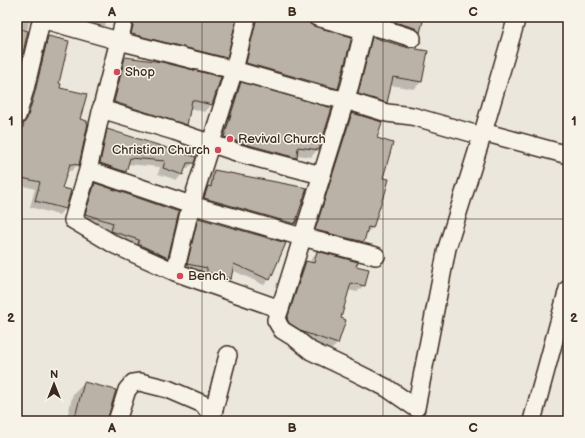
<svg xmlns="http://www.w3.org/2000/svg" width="585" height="438" viewBox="0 0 585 438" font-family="'Balsamiq Sans',sans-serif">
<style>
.shadow{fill:#0003}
.building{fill:#bab2a7;stroke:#3b2a1e}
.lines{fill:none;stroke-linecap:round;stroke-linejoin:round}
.minor-casing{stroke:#3b2a1e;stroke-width:20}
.minor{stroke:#f7f3e8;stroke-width:17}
.grid{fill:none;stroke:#3b2a1e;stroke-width:1;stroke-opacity:0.55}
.poi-dot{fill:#d1495b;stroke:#f7f3e8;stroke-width:1.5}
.labels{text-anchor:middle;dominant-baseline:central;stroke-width:3;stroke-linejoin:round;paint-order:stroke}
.poi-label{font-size:13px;fill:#3b2a1e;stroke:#f7f3e8;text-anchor:start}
.neatline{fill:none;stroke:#3b2a1e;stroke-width:1.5}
.grid-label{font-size:13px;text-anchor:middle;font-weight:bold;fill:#3b2a1e}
</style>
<rect width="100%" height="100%" fill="#ece7dc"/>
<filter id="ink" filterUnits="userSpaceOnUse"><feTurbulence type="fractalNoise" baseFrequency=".025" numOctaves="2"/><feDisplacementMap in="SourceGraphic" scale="8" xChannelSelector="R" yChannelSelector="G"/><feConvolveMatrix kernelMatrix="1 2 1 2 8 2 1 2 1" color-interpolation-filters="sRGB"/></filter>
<g filter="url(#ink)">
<path class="shadow" d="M17 17H30L17 75Z
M74 17H107L105 26 97 33 72 26Z
M126 17H236L226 57 219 64 125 41Z
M251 17H306L338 88 331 95 240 70Z
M368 17H423L419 32 413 39Z
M51 38 49 97 29 92 39 50Z
M373 38 421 82 414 89 390 85 386 102 379 110 351 101 365 46Z
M125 58 211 105 204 112 189 108 186 124 179 131 107 109 118 65Z
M241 83 318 149 311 157 297 155 296 158 289 165 217 145 234 91Z
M30 108 79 120 78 165 71 171 67 170 61 189 65 208 59 215 30 207 35 189 17 184V127H19L24 115Z
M352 114 376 139 382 178 381 199 372 228 365 234 363 242 356 249 309 237 345 121Z
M108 130 193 163 187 169H184L182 174 177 180 158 174 160 167 127 164 125 172 119 178 94 169 102 136Z
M214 172 306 189 294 224 288 230 199 204 202 193 207 188 208 177Z
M95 184 167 257 160 265 78 222 87 191Z
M199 219 269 279 264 285 232 270 230 279 225 284 182 269 193 224Z
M317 252 355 267 364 285 357 292 348 290 339 319 338 343 331 350 296 338 281 326 299 268 306 262 310 263 311 259Z
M84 383 107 421H66L73 394Z"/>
<path class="building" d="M135 17H237L227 58 131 34Z
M257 17H307L310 24 314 26 352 37 338 89 246 63Z
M377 17H424L420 33 415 28Z
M17 28 28 31 17 79Z
M48 36 69 41 59 83 61 84 60 88 87 94 80 119 87 121V123H88L79 165 70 164 62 188 71 190 66 209 35 201 40 182 17 177V150L24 123 27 119 35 92Z
M372 37 409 48 417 46 416 49 428 51 422 82 393 77 387 103 358 94Z
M125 57 162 62 221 77 212 105 192 100 187 125 114 102Z
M241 82 332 108 319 150 298 147 297 158 245 144 224 137Z
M352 113 382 122 377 138 393 143 383 178 389 179 384 197H383L373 228 368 227 364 242 315 230Z
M107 129 196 157 194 163H187L183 175 163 168 165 161 130 158 126 172 100 163Z
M214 170 307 188 295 224 204 198 208 186 211 187Z
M95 183 179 212 168 258 138 244 139 240 111 231 113 223 85 214Z
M198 218 286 243 270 280 234 264 231 279 207 272V268L187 264Z
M317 251 358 262 356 266 369 269 365 286 351 283 341 318 346 320 338 344 303 332 289 323 287 319 306 261 314 263Z
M84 382 116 390 107 421H74Z"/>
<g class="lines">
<g class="minor-casing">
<path id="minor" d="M125 17 103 103 88 170 73 220 115 245 175 272 280 309 276 320 282 330 295 338 311 351 353 371 387 388 416 408 447 248 482 136 517 17
M317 17 364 30
M41 19 119 41 234 70 324 96 345 100 387 113 412 116 482 136
M365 25 387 30 412 38
M101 109 174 131 242 154 321 175
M17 116 25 89 42 17
M483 132 568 155
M88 170 191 205 302 237 376 256
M175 272 191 205 234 70 247 17
M280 309 350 85 367 17
M117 421 127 390 133 383 140 382 168 389 203 404 212 416
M211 421 228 355
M532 421 568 289"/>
</g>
<use href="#minor" class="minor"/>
</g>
</g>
<path class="grid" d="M202 17V421M383 17V421M17 219H568"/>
<g class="poi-dot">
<circle cx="117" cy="72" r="4"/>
<circle cx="230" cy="139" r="4"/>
<circle cx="218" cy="150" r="4"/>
<circle cx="180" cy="276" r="4"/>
</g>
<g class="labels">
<g class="poi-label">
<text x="125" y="72">Shop</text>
<text x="238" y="139">Revival Church</text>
<text x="210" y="150" text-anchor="end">Christian Church</text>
<text x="188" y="276">Bench.</text>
</g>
</g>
<rect width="585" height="438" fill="none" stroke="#f7f3e8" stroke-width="44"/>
<g transform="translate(54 384)" stroke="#f7f3e8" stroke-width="3" paint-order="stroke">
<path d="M0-3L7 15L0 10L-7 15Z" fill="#3b2a1e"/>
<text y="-6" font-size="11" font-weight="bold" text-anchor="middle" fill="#3b2a1e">N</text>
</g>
<rect x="22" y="22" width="541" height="394" class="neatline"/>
<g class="grid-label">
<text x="112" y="16">A</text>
<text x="292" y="16">B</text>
<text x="473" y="16">C</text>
<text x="11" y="125">1</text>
<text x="574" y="125">1</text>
<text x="11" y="322">2</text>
<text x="574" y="322">2</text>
<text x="112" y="432">A</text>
<text x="292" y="432">B</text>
<text x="473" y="432">C</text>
</g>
</svg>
